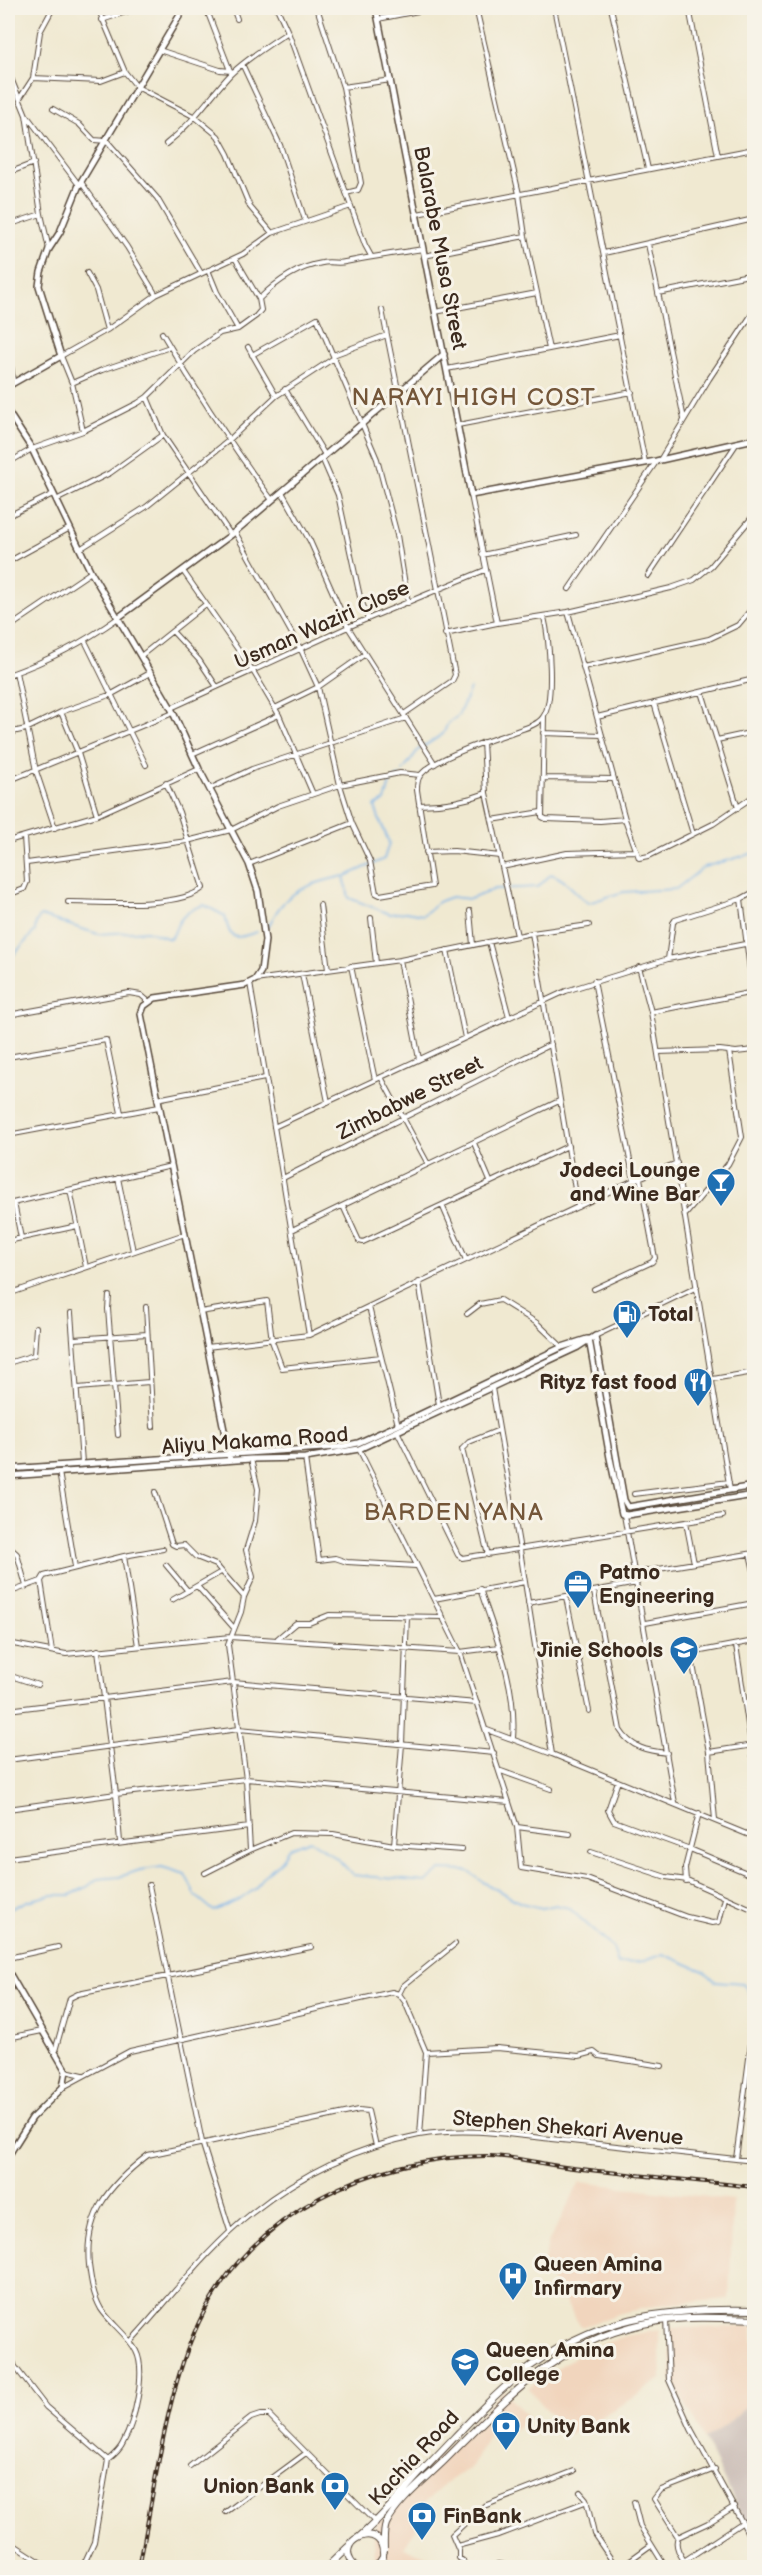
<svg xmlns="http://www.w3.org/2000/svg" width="762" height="2575" viewBox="0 0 762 2575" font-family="'Balsamiq Sans',sans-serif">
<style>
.built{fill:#f1d5bd}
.industrial{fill:#cec1ba}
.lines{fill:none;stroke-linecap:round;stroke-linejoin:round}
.stream{stroke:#78b2e9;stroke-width:1.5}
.minor-casing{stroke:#564739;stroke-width:6}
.tertiary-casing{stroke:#564739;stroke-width:8}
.primary-casing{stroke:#564739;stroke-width:8}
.minor{stroke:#fff;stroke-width:4}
.tertiary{stroke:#fff;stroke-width:5}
.primary{stroke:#fff;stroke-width:6}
.rail-casing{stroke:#3b2a1e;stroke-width:4}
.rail{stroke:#f7f3e8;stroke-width:1.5;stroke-dasharray:4.5;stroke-linecap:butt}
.labels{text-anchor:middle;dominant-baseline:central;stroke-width:6;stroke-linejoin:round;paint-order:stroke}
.street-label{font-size:21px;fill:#3b2a1e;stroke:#f7f3e8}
.poi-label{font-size:21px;font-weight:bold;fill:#3b2a1e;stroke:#f7f3e8;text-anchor:start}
.quarter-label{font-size:24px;letter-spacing:1.5px;fill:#745639;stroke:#f7f3e8}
</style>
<rect width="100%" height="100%" fill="#f7f3e8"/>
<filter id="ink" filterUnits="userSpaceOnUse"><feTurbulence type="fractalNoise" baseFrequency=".0167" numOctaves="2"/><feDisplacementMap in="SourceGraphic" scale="12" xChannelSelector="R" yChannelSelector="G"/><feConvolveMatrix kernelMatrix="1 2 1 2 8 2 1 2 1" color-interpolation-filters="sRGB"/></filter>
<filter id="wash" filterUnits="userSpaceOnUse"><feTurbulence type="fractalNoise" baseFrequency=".008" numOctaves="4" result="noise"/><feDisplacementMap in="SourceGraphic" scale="24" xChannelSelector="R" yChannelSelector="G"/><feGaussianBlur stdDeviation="1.35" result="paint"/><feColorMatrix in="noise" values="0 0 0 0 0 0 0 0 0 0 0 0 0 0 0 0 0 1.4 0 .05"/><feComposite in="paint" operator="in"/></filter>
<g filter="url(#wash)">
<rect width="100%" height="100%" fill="#f0e9d1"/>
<path class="built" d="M580 2182 733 2200 729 2299 665 2304 621 2313 581 2327 542 2266 549 2241Z
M753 2327 754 2399 725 2426 704 2439 671 2377 670 2328Z
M659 2330 661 2379 632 2399 569 2435 528 2388 568 2361 603 2344 626 2336Z
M504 2390 529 2419 502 2437 503 2408 471 2468 452 2478 427 2500 417 2525 404 2548 431 2558 390 2567 366 2568 375 2554 374 2534 378 2517Z"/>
<path class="industrial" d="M754 2399V2541L704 2439 725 2426Z"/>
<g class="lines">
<path class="stream" d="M403 771 418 750 443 734 448 723 458 716 470 689
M346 876 384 859 389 843C385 830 378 820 375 806L385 801 390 783 400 775
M267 928C272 921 275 913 280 907 294 887 322 881 344 876L349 898 390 914 406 912 423 915 440 901 451 897 470 899 495 889 538 887 551 874C567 879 574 893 588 903L623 892 676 889 704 867 754 853
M8 961 35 931 36 922 41 916 98 934 147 931 170 939C175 935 174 932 177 926 182 915 193 908 204 905L225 916C230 942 234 939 257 932
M8 1910 27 1901 51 1895H70L87 1887 97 1879 119 1877 140 1870 162 1867 185 1874 196 1896 214 1911 241 1899 256 1888 262 1877 279 1863 289 1848 310 1840 338 1859 353 1875 426 1882 441 1870 468 1871 483 1882 521 1903 542 1908 556 1905 569 1908 613 1948 618 1964 644 1961 663 1954 706 1972 715 1981 743 1983 754 2000"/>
</g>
</g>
<g filter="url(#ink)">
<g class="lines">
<g class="minor-casing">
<path id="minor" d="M98 8 125 72 137 87 195 117 218 136 228 154 250 207 272 233
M206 8 231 73
M233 8 237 19
M277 8 288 32 365 245 371 256
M317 8 343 87 361 183 358 190 346 193
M476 8 519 194 525 236 549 349
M554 8 645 462
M611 8 648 169
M689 8 718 156
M378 19 433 8
M102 20 138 8
M159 50 220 70 231 71
M243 66 280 145 305 220
M8 71 26 115 41 214 49 249
M33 78 101 81 125 72
M343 87 391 80
M20 98 33 78 40 32 53 8
M53 109 79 124 94 140 107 141 157 198 201 273
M27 116 79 185
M166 144C192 124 207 100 229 76 243 61 270 44 288 32
M8 173 34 163
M81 182 127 247 156 295
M417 214 754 149
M8 225 41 214
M648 244 684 419
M604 253 754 219
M424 256 525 236
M235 258 259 299
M208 270 217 292 238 329
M87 273 96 290 107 330
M658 293 754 274
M382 310 455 675 452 681 404 714
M435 312 537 293
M162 333C196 391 232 446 272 500
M8 344 13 381
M248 347 276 396
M252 355 317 318 377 459 397 535 408 603
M333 355 387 335
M447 369 620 335
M72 383 102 370 170 347
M285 389 325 455
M147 397 163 435 231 535
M458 425 632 392
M83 431 72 383 61 356 107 330 156 295 243 254 272 233 351 206
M322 458 338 495 360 597 368 619
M660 460 709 379 754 311
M8 463 32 449 83 431 138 403 147 397 194 351 220 333 238 329 256 316 261 310 259 299C277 281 297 267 322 263 330 261 338 264 345 262 371 257 397 253 423 249
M282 492 310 541 348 627 435 764
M471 495 497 623
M56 500 110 473 163 435
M8 516 53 494
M235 532 301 650 318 687 340 785 352 823 370 861 376 893 380 895 432 886 417 790C417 785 417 780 420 776 431 759 490 740 511 733 521 729 537 726 543 717 555 701 549 637 544 617
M80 549 146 507 228 441 276 396 334 358
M482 555 576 535
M8 562 70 528
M183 571 253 671 279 715 313 794
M648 576 737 443
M569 589 656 462
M751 610 754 623
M568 612 625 819 639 858 649 856 713 824 754 796
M8 628 91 572
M173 632 199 660 217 687
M445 634 497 623 568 612 671 588 694 580 711 566 754 515
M85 641 146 765
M142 655 206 604
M583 667 709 639 738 625 754 606
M16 672 36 771 55 828
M8 675C48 661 83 643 118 618
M702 692 738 808
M654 703 693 834
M171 708 348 627 485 570
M275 708 318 687 365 654
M61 712 78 753 97 815
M544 716 542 817 546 819 600 821 625 819
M597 717 754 679
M8 733 26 729 61 712 112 694 150 673
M543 733 602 735
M717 740 754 732
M483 742 486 793 517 936
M192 754 279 715
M543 778 614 779
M8 781 173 713
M209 789 252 769 406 718
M419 805C443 805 463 802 486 793
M492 820 541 812
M8 841 97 815 199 769
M426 852 454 851 500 856
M27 863 187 841 231 830 278 806 340 785 400 773 420 775
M249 864 352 823
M502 867 567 853 636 851
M8 895 24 889 27 882 24 837
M741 899 753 993
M68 902C100 902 178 909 203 888L179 812 166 783
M320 905 328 970
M470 911 473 945
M371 918 376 963
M532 933 578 1207
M489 942 509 1017
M447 950 465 1038
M668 959 673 923 675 920 741 899 754 892
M400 960 419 1059
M351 966 375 1080
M639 967 651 1012 730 1490
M302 974 328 1102
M255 980 400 960 532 933 589 925
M594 981 634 1180
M250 983 309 1335
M651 1012 754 992
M8 1015 129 993 141 995 148 1001
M658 1052 720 1050 736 1052 754 1050
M8 1057 106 1040 121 1113
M381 1077 428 1164
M157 1099 265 1078
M274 1127 566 991 668 959 745 944
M8 1135 159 1107
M474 1143 490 1181
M118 1178 133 1251
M283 1178 551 1044
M70 1190 86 1267
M14 1203 21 1238
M8 1204 171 1166
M442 1205 466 1260
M343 1206 359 1241 363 1242 568 1146
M686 1214 728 1164 742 1137 729 1051
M292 1230 559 1101
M8 1241 77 1226
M419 1282 439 1405
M594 1289 652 1262 655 1258 640 1178
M8 1294 185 1234
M109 1296 108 1309 118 1435
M146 1307 153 1427
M369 1307 398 1425
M200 1312 267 1301 272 1341 282 1368 381 1357
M71 1313 82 1463
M467 1314 480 1304 500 1300 537 1323 562 1347
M595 1336 697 1287
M74 1339 147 1334
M207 1347 309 1335 634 1180 677 1163
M8 1363 34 1355 36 1327
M713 1379 754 1372
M78 1388 149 1382
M492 1388 520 1550 552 1754
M398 1433 458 1555 462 1558 723 1516
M359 1449 460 1652 517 1827 521 1868 587 1879 687 1917 712 1923 719 1922 725 1898
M305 1458 319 1560 335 1558 347 1562 416 1566
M59 1472 75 1567
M155 1492 172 1544 176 1546 184 1545 196 1557 216 1565 244 1597
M634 1494 729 1482
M624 1515 675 1803
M686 1522 694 1563
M8 1546 17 1554 26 1586
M750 1554 754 1571
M488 1555 462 1449 469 1442 499 1430
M124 1556 138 1646
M166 1565 188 1591
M635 1573 754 1553
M197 1586 234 1628
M480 1589C496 1637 517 1687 513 1738
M594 1592 620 1730C631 1748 648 1751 667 1753
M8 1593 41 1581
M566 1597 589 1711
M434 1599 525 1582
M172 1600 221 1572
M528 1603 637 1583
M645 1623 754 1603
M278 1638 296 1623H309L329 1615 443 1617
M8 1643 66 1654 230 1637 460 1652 499 1647
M736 1645 754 1764
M98 1650 116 1794 120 1842
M52 1651 41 1581 44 1576 124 1556 163 1549
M8 1675 38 1685
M8 1710 233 1682 477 1703
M487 1730 552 1754 754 1837
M709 1752 754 1745
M8 1760 239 1729 494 1753
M501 1771 551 1789
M618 1781 608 1810 614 1821 690 1849 754 1876
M8 1809 116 1794 246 1779 509 1802
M715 1820 709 1752 692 1659 696 1652 754 1641
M517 1827 570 1834
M394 1845 402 1744 407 1617
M250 1850 246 1779 228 1645 241 1612 244 1597 253 1577 246 1550 255 1521 258 1489 251 1459
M591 1852 666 1877 687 1880 754 1910
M8 1858 249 1827
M205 1873 250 1850 291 1833 333 1834 394 1845 462 1850
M686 1881 685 1868 699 1813
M149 1885 202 2142 230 2231
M8 1958 58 1947
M399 1994 403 1986 455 1944
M8 2038 42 2031
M55 2051 70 1998 78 1994 311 1947
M426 2052 497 2048 579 2056 594 2052 599 2056 662 2066
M66 2071 83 2075
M63 2087 130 2051 392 1992 399 1994 405 2002 426 2052 420 2135
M736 2159 751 2043
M666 2320 669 2380 691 2429 754 2544
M130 2342C170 2299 206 2249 252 2213 302 2173 357 2147 419 2135 463 2127 508 2134 551 2139 619 2146 687 2154 754 2161
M8 2369 13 2364 46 2407 108 2460 94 2542 82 2568
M108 2460C114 2455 120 2450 123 2443 134 2423 147 2372 136 2351 128 2335 111 2324 101 2309 93 2295 91 2280 89 2265 84 2214 109 2185 148 2155L359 2110 368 2111 376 2146
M190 2466 251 2418 260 2415H269L376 2523
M580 2492 586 2499 594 2534 617 2568
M634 2502 640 2526 666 2568
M226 2512 306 2453
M678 2537 708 2523 735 2506
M8 2541 50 2568
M457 2546 498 2535 585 2502
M684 2561 743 2522
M466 2568 463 2561 459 2558V2551L452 2535 484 2506 574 2471
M491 2568 499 2564 520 2568
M619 2568 651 2545
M689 2568C683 2559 673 2547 678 2537L654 2499 661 2490 715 2469"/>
</g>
<g class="tertiary-casing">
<path id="tertiary" d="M376 8 471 495 656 461 754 439
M8 386 61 356 39 286 41 272 49 249 60 232 79 185 184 8
M8 412 32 449 91 572 171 708 199 769 249 864 258 891 265 940 261 971 255 980 245 985 155 998 144 1006 141 1014 230 1460
M119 617 231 535 444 354
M589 1339 610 1458 622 1514 627 1515 754 1495
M8 1469 339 1447 358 1443 398 1425 562 1347 587 1339
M8 1476 251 1459 305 1458 359 1449 578 1347 595 1336 624 1500 628 1507 754 1486
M8 1971 66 2071 63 2087 32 2118 8 2156
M8 2356 13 2364"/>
</g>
<g class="primary-casing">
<path id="primary" d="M359 2537C383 2517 401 2493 422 2471 454 2439 484 2403 519 2375 593 2316 664 2308 754 2310
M384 2551C384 2542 383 2532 386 2524 396 2502 428 2477 445 2460 510 2395 562 2336 659 2321 690 2316 723 2318 754 2319
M326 2568 348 2547
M357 2568C326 2541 386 2516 383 2557L376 2568"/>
</g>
<use href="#minor" class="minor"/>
<use href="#tertiary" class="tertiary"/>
<use href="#primary" class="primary"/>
<g class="rail-casing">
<path id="rail" d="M139 2568C155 2489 165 2394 199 2322 250 2213 373 2155 489 2156 514 2156 541 2164 565 2167 628 2175 692 2180 754 2187"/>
</g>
<use href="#rail" class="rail"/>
</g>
</g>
<defs>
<g id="bar-pin" transform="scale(1.5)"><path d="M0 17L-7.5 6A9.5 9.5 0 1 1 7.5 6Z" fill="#1f6fb2" stroke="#f7f3e8"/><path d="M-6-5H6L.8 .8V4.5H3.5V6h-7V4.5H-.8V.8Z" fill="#fff"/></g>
<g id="fuel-pin" transform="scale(1.5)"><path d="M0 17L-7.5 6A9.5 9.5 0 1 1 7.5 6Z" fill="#1f6fb2" stroke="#f7f3e8"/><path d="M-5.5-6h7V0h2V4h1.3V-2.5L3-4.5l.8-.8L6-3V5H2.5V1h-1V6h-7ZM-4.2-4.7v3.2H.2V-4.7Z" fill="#fff"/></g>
<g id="restaurant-pin" transform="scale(1.5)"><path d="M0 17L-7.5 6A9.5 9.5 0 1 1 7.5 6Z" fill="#1f6fb2" stroke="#f7f3e8"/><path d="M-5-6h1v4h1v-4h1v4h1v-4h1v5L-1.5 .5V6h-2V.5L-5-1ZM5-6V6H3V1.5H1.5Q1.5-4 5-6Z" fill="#fff"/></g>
<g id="office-pin" transform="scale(1.5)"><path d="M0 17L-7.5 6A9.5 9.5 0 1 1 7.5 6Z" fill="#1f6fb2" stroke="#f7f3e8"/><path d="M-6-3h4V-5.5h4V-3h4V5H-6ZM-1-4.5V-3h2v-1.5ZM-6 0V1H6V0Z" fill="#fff"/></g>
<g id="school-pin" transform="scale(1.5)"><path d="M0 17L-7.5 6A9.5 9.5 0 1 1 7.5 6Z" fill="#1f6fb2" stroke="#f7f3e8"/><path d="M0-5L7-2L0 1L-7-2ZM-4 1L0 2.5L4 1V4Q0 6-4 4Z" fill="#fff"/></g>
<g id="hospital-pin" transform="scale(1.5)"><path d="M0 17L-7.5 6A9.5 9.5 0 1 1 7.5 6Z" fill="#1f6fb2" stroke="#f7f3e8"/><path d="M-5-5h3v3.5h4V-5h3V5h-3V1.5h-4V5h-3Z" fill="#fff"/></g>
<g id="bank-pin" transform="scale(1.5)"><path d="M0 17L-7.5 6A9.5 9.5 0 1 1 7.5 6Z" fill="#1f6fb2" stroke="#f7f3e8"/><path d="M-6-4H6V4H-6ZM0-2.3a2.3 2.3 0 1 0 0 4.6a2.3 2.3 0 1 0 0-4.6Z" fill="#fff"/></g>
</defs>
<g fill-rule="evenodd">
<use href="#bar-pin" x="721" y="1182"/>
<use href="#fuel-pin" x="627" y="1314"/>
<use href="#restaurant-pin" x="698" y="1382"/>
<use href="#office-pin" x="578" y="1584"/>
<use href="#school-pin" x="684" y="1650"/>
<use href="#hospital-pin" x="513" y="2276"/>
<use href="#school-pin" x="465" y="2362"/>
<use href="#bank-pin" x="506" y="2426"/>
<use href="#bank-pin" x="335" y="2486"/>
<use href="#bank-pin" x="422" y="2516"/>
</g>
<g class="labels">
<g class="street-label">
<text transform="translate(440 248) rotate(79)">Balarabe Musa Street</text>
<text transform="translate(322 625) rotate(-24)">Usman Waziri Close</text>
<text transform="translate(410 1098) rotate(-27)">Zimbabwe Street</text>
<text transform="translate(255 1441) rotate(-4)">Aliyu Makama Road</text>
<text transform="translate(568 2128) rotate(5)">Stephen Shekari Avenue</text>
<text transform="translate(414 2458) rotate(-47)">Kachia Road</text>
</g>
<g class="poi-label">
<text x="700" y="1170" text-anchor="end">Jodeci Lounge<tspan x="700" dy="24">and Wine Bar</tspan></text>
<text x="648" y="1314">Total</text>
<text x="677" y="1382" text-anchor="end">Rityz fast food</text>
<text x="599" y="1572">Patmo<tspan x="599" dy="24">Engineering</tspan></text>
<text x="663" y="1650" text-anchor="end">Jinie Schools</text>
<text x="534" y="2264">Queen Amina<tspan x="534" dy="24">Infirmary</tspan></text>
<text x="486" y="2350">Queen Amina<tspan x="486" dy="24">College</tspan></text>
<text x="527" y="2426">Unity Bank</text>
<text x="314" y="2486" text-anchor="end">Union Bank</text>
<text x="443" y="2516">FinBank</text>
</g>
<g class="quarter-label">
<text x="474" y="397">NARAYI HIGH COST</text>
<text x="454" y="1512">BARDEN YANA</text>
</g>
</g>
<rect width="762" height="2575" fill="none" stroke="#f7f3e8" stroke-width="30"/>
</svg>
